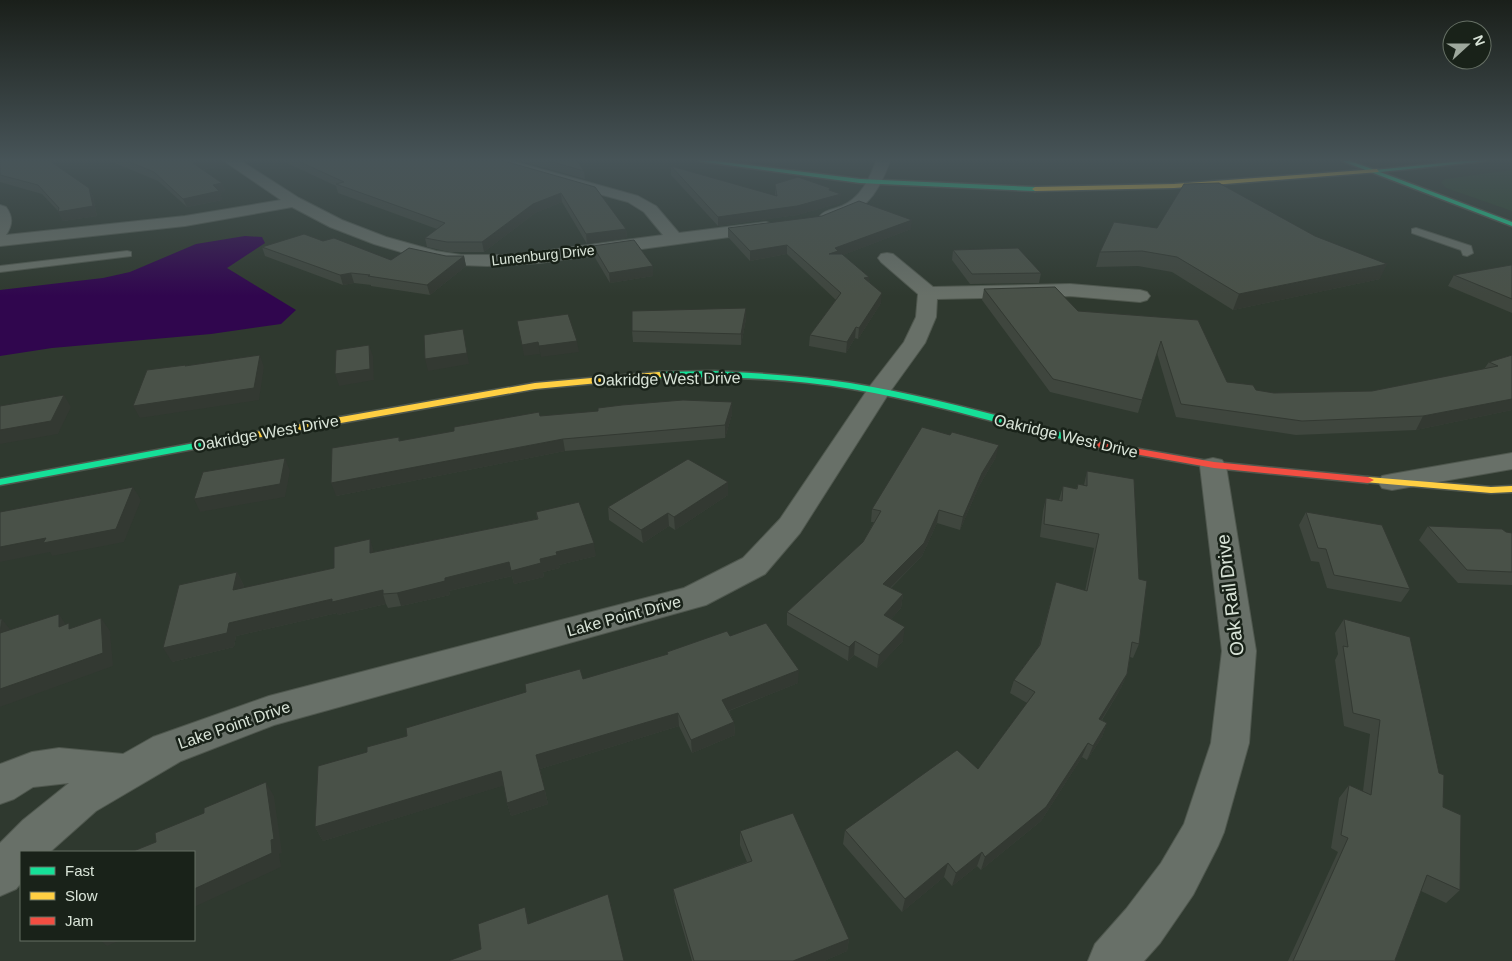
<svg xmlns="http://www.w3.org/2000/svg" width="1512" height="961" viewBox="0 0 1512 961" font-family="Arial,sans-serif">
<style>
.built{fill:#2f452f}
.water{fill:#30064e}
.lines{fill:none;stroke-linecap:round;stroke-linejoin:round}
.lane-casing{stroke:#4f574e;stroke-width:2}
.street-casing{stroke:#4f574e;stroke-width:2}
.fast-casing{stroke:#4f574e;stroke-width:3}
.slow-casing{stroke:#4f574e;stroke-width:3}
.jam-casing{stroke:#4f574e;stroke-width:3}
.lane{fill:#687068;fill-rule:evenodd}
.street{fill:#687068;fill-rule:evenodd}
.fast{fill:#16e098;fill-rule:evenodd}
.slow{fill:#ffcf43;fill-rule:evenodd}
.jam{fill:#f24e42;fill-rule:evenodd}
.wall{fill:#3f463e}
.shaded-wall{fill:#333932}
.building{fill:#495148;stroke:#333932}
.labels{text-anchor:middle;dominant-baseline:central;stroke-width:5;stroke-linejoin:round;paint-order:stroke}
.far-street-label{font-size:14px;fill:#d9e4d8;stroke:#192219}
.street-label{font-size:16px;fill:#d9e4d8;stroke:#192219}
.near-street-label{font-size:19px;fill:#d9e4d8;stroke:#192219}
</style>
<rect width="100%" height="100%" fill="#2f392f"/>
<path class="built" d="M1512 170V211L1446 188 1441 182 1445 179Z"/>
<path class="water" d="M245 236 262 237 265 243 227 268 296 310 281 324 211 334 52 348 0 356V290L103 278 130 272 196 244Z"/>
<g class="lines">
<g class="lane-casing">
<path id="lane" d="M1416 228 1471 246 1473 253 1467 256 1463 255 1461 250 1412 233V229Z
M127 251 131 252V256L0 272V266Z"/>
</g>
<g class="street-casing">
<path id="street" d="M224 161H241L299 198 342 220 386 237 436 251 461 255H513L663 235 644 212 628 202 490 164 489 161H512L638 196 656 206 679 233 766 222 772 224 774 227 772 230 766 232 539 263 487 266 461 265 435 262 374 244 330 227 292 207 185 226 0 246V205L6 207C13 217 13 224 6 235L185 216 281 200Z
M876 161H890C881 186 869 209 842 217 835 219 829 221 822 219L820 216C824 210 835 209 842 206 861 197 869 180 876 161Z
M887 253 893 254 933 287 1070 284 1140 290 1147 292 1150 296 1147 300 1140 302 1070 296 937 299 936 317 925 343 889 393 800 533 765 574 706 605 274 725 181 761 96 811 50 852H21V883L16 889 0 896V843L23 820 69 783 33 787 14 799 0 804V764L3 763 32 752 59 748 123 754 153 737 269 696 684 588 743 558 780 519 870 386 904 342 916 317 918 294 881 262 878 258 881 254Z
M1512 453V469L1392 490 1382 488 1378 482 1382 476 1392 474Z
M1213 458 1222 460 1226 466 1256 651 1249 743 1224 832 1218 846 1193 895 1160 943 1144 961H1088L1095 944 1126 909 1161 863 1184 824 1211 743 1222 651 1200 466 1204 460Z"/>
</g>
<g class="fast-casing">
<path id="fast" d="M698 161H717L860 179 1035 187 1038 189 1035 191 860 183Z
M1342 161H1350L1375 170 1461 161H1486L1380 172 1512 222V226Z
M714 371C759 373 805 376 850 383 936 397 1019 422 1103 443L1104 445 1099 448C1016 429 935 403 852 389 788 378 724 376 659 378L654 375 659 372Z
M249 433 254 436 253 438 0 485V479Z"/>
</g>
<g class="slow-casing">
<path id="slow" d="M1377 169 1379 172 1174 188 1035 191 1032 189 1035 187 1174 184Z
M659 372 664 375 662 377 535 389 249 439 244 436 249 433 535 383Z
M1368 477 1491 487 1512 486V492L1491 493 1364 482 1362 480 1364 478Z"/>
</g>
<g class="jam-casing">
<path id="jam" d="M1099 442 1214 462 1368 477 1374 480 1368 483 1214 468 1095 447 1094 445Z"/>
</g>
<use href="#lane" class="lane"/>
<use href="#street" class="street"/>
<use href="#fast" class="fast"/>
<use href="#slow" class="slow"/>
<use href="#jam" class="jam"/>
</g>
<path class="wall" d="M0 161 89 188 93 197 97 216 63 221 58 211 42 194 0 182Z
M110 161H224L226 164 203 170 222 183 225 191 220 193 222 200 187 207 158 181Z
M283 161H504L626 229 627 238 587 244 562 202 535 213 484 252H449L427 247 425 238 437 229 338 193 336 186Z
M521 161H577L584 171 585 179Z
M671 166 775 196V184L830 188V190L840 203 797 215 718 226 671 175Z
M1114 222 1380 279 1233 310 1172 272 1138 266 1096 267 1100 252Z
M728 228 911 229 843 255 869 281 881 303 858 339 855 338 846 353 809 346 810 335 836 300 787 254 750 261 728 237Z
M323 241 391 260 446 256H464L466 266 430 295 371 286V285L354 283 343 285 265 256 262 247Z
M593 246 653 276 610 283 594 256Z
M953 250 1041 273 1039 283 970 284 952 260Z
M1512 265V313L1448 286 1454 275Z
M984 289 1078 311 1198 320 1227 382 1256 390 1274 393 1372 391 1484 369 1489 362 1512 355V410L1416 430 1296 435 1176 417 1157 353 1138 413 1050 392 982 300Z
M746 319 741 345 633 342 632 331Z
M732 402V414L725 438 565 451 336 496 399 437 400 441 540 416Z
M996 457 979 486 960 530 937 523 922 556 891 588 903 594 901 608 891 619 903 641 877 668 854 655 848 661 787 625V612L863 542 874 522H871L872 509Z
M1087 471 1139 644 1133 658 1130 657 1127 674 1121 688 1102 720 1107 723 1102 737 1087 760 1082 757 1041 821 981 870 977 866 952 886 944 877 902 912 843 844 845 830 978 769 1027 703 1010 693 1014 680 1039 646 1056 582 1085 591 1094 548 1040 537 1043 511 1046 498 1059 500 1063 486 1076 489 1078 484 1084 485Z
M728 482V495L675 530 669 526 643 543 609 520 608 507Z
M536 512 596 556 559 565 560 568 543 572 544 577 514 584 512 576 449 591 450 595 401 606 388 608 386 604 338 615 337 613 236 636 234 647 172 662 237 572 244 586 243 588 334 568 374 552 537 519Z
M1306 512 1410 589 1401 602 1327 588 1319 562 1311 561 1299 525Z
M1428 526 1512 533V585L1458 583 1419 540Z
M1344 619 1443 807 1460 890 1446 903 1421 891 1395 960 1396 961H1288L1338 852 1331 848 1339 798 1349 785 1363 791 1370 734 1344 726 1335 660 1338 654 1335 633Z
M730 636 798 683 729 711 734 722 735 735 692 753 679 726 540 769 548 804 511 816 507 803 504 785 323 841 315 827 367 752 407 736 668 655 667 652Z
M740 831 849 939 847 951 824 961H692L675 902 673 889 747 862 740 845Z"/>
<path class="shaded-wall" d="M199 161H224L226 164 196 171 193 163Z
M222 183 225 191 220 193 222 200 187 207 183 199 213 185Z
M89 188 93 197 97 216 63 221 58 212Z
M830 188 829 196 841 194 840 203 797 215 718 226V217L829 190Z
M561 193 562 202 535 213 484 252 482 242 533 204Z
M912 220 911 229 838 257 829 254 835 248Z
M626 229 627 238 587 244 586 234Z
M787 245V254L750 261V251Z
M464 256 466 266 430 295 427 285Z
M1387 264 1380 279 1233 310 1239 294Z
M653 266V276L610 283 609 273Z
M351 273 354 283 343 285 340 275Z
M869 277V287L864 278Z
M882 293 881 303 858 339 859 328Z
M746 308V319L741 345V334Z
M856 327 855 338 846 353 847 342Z
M463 329 469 364 428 371 425 359Z
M577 341 579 352 541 357 539 346Z
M538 342 540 354 524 356 522 345Z
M369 345 373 356 374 380 339 386 335 374Z
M260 355 264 367 259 400 140 418 133 406Z
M64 395 71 407 58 434 0 444V430Z
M1512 399V410L1416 430 1423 416Z
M732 402V414L725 438V425Z
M563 439 565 451 336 496 331 483Z
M999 445 996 457 979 486 960 530 963 517 982 473Z
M285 458 290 471 285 497 200 512 194 499Z
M728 482V495L675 530 674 517Z
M133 487 141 500 124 542 52 556 50 552 0 562V547L46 538Z
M939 510 937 523 922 556 881 597 883 584Z
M668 513 669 526 643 543 641 530Z
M370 539 374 552 370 553Z
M594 543 596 556 559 565 560 568 543 572 544 577 514 584 512 576 449 591 450 595 401 606 397 593 445 578 509 562 540 559 556 552Z
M237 572 244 586 240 604 233 590Z
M383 590V594L386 604 338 615 337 613 236 636 234 647 172 662 163 648 229 623 332 599Z
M903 594 901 608 882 629 884 615Z
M59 614 68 628 59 627Z
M101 618 110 631 113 666 0 707V689Z
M2 619 12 632 0 633Z
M905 627 903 641 877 668 879 655Z
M855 641 854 655 848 661 849 647Z
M799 670 798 683 723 713 722 700Z
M1127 674 1121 688 1094 732 1099 719Z
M678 713 679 726 540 769 548 804 511 816 507 803 536 755Z
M734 722 735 735 692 753 691 740Z
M1107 723 1102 737 1087 760 1093 746Z
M1088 743 1082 757 1041 821 981 870 985 857Z
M501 771 505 785 323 841 315 827Z
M266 782 274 796 282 853 279 854 281 867 194 907V889L271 840Z
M982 852 977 866 952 886 956 873Z
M948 863 944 877 902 912 905 899Z
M525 907 529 920 532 937 528 924Z
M849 939 847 951 824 961H793Z
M100 940H121L107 946Z"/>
<path class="building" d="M0 161H50L89 188 93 206 58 212 59 208 38 185 0 175Z
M127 161H199L193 163 222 183 213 185 219 191 183 199 154 172Z
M298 161H504L595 187 626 229 586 234 561 193 533 204 482 242H447L425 238 445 223 336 184 344 182Z
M549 161H577L584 171Z
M671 166 777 196 775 184 798 177 830 188 829 190 841 194 797 206 718 217Z
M1219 183 1315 236 1387 264 1239 294 1177 257 1142 251 1100 252 1114 222 1157 228 1184 184Z
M859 201 912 220 835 248 838 251 829 254H842L869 277 864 278 882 293 859 328 856 327 847 342 810 335 841 293 787 245 750 251 728 228 822 216Z
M304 234 323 241 334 238 391 260 409 248 446 256H464L427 285 368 276 370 275 351 273 340 275 262 247Z
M634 240 653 266 609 273 593 246Z
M1018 248 1041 273 972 274 953 250Z
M1511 265H1512V299L1454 275Z
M1055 287 1078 311 1198 320 1227 382 1253 385 1256 390 1274 393 1372 391 1498 366 1489 362 1512 355V399L1423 416 1302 421 1181 404 1161 341 1142 400 1053 379 984 289Z
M746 308 741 334 632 331V311Z
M568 314 577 341 539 346 538 342 522 345 517 321Z
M463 329 467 353 425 359 424 335Z
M369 345 370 369 335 374 336 350Z
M260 355 254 388 133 406 147 370 186 365 185 366Z
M64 395 51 421 0 430V406Z
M683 400 732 402 725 425 563 439 331 483 332 448 399 437V441L454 431V427L539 412 540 416 598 411V408L622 405Z
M922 427 950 435 952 432 999 445 982 473 963 517 939 510 924 543 883 584 903 594 884 615 905 627 879 655 855 641 849 647 787 612 863 542 881 511 872 509Z
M285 458 280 484 194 499 203 472Z
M688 459 728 482 674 517 668 513 641 530 608 507Z
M1087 471 1134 479 1139 579 1147 581 1139 644 1132 642 1127 674 1099 719 1107 723 1093 746 1088 743 1046 807 985 857 982 852 956 873 948 863 905 899 845 830 957 750 978 769 1035 692 1014 680 1040 645 1056 582 1087 591 1099 534 1044 524 1046 498 1062 501 1063 486 1077 489 1078 484 1087 486Z
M133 487 116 529 43 543 46 538 0 547V512Z
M579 502 594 543 556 552 557 555 540 559 541 563 511 571 509 562 445 578V581L397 593 383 594V590L332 602V599L229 623 227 633 163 648 179 585 237 572 233 590 334 568V547L370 539V553L538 519 536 512Z
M1306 512 1382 525 1410 589 1334 575 1326 549 1318 548Z
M1428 526 1502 529 1506 532 1512 533V572L1467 570Z
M59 614V627L69 623V629L101 618 103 653 0 689V619H2L0 633Z
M1344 619 1410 637 1439 773 1444 775 1443 807 1461 815 1460 890 1427 875 1395 960 1396 961H1293L1348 838 1341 835 1349 785 1371 795 1380 720 1353 713 1343 646 1348 647Z
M766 623 799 670 722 700 734 722 691 740 678 713 536 755 545 790 507 803 501 771 315 827 318 766 367 752V747L407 736 406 728 526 692 525 684 580 669 583 679 668 654 667 652 727 631 730 636Z
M266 782 274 839 271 840 272 853 194 889V852H131L156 842 155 833 204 813V808Z
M793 813 849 939 793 961H694L673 889 752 861 740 831Z
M608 894 624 961H448L481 949 478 924 525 907 528 924Z"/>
<linearGradient id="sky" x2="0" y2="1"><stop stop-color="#1a1f1a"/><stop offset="0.54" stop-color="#475458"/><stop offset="1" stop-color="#475458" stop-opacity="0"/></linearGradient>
<rect width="1512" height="296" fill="url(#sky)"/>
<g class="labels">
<g class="far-street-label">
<text transform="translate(543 255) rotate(-6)">Lunenburg Drive</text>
</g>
<g class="street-label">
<text transform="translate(667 379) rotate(-1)">Oakridge West Drive</text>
<text transform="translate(266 433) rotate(-10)">Oakridge West Drive</text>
<text transform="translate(1066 436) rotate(13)">Oakridge West Drive</text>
<text transform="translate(624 616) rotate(-15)">Lake Point Drive</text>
<text transform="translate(234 725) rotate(-19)">Lake Point Drive</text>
</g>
<g class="near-street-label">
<text transform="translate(1230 595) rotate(-97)">Oak Rail Drive</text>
</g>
</g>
<rect x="20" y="851" width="175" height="90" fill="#192219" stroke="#667065"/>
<rect x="30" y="867" width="25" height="8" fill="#16e098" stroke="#667065"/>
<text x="65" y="876" font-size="15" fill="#d9e4d8">Fast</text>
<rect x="30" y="892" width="25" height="8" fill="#ffcf43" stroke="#667065"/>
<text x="65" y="901" font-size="15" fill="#d9e4d8">Slow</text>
<rect x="30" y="917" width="25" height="8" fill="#f24e42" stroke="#667065"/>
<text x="65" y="926" font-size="15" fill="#d9e4d8">Jam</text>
<g transform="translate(1467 45) rotate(69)"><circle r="24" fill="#192219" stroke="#667065"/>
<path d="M0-4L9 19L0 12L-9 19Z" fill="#9ea89d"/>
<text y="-8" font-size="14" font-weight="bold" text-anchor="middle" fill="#d9e4d8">N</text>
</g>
</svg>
